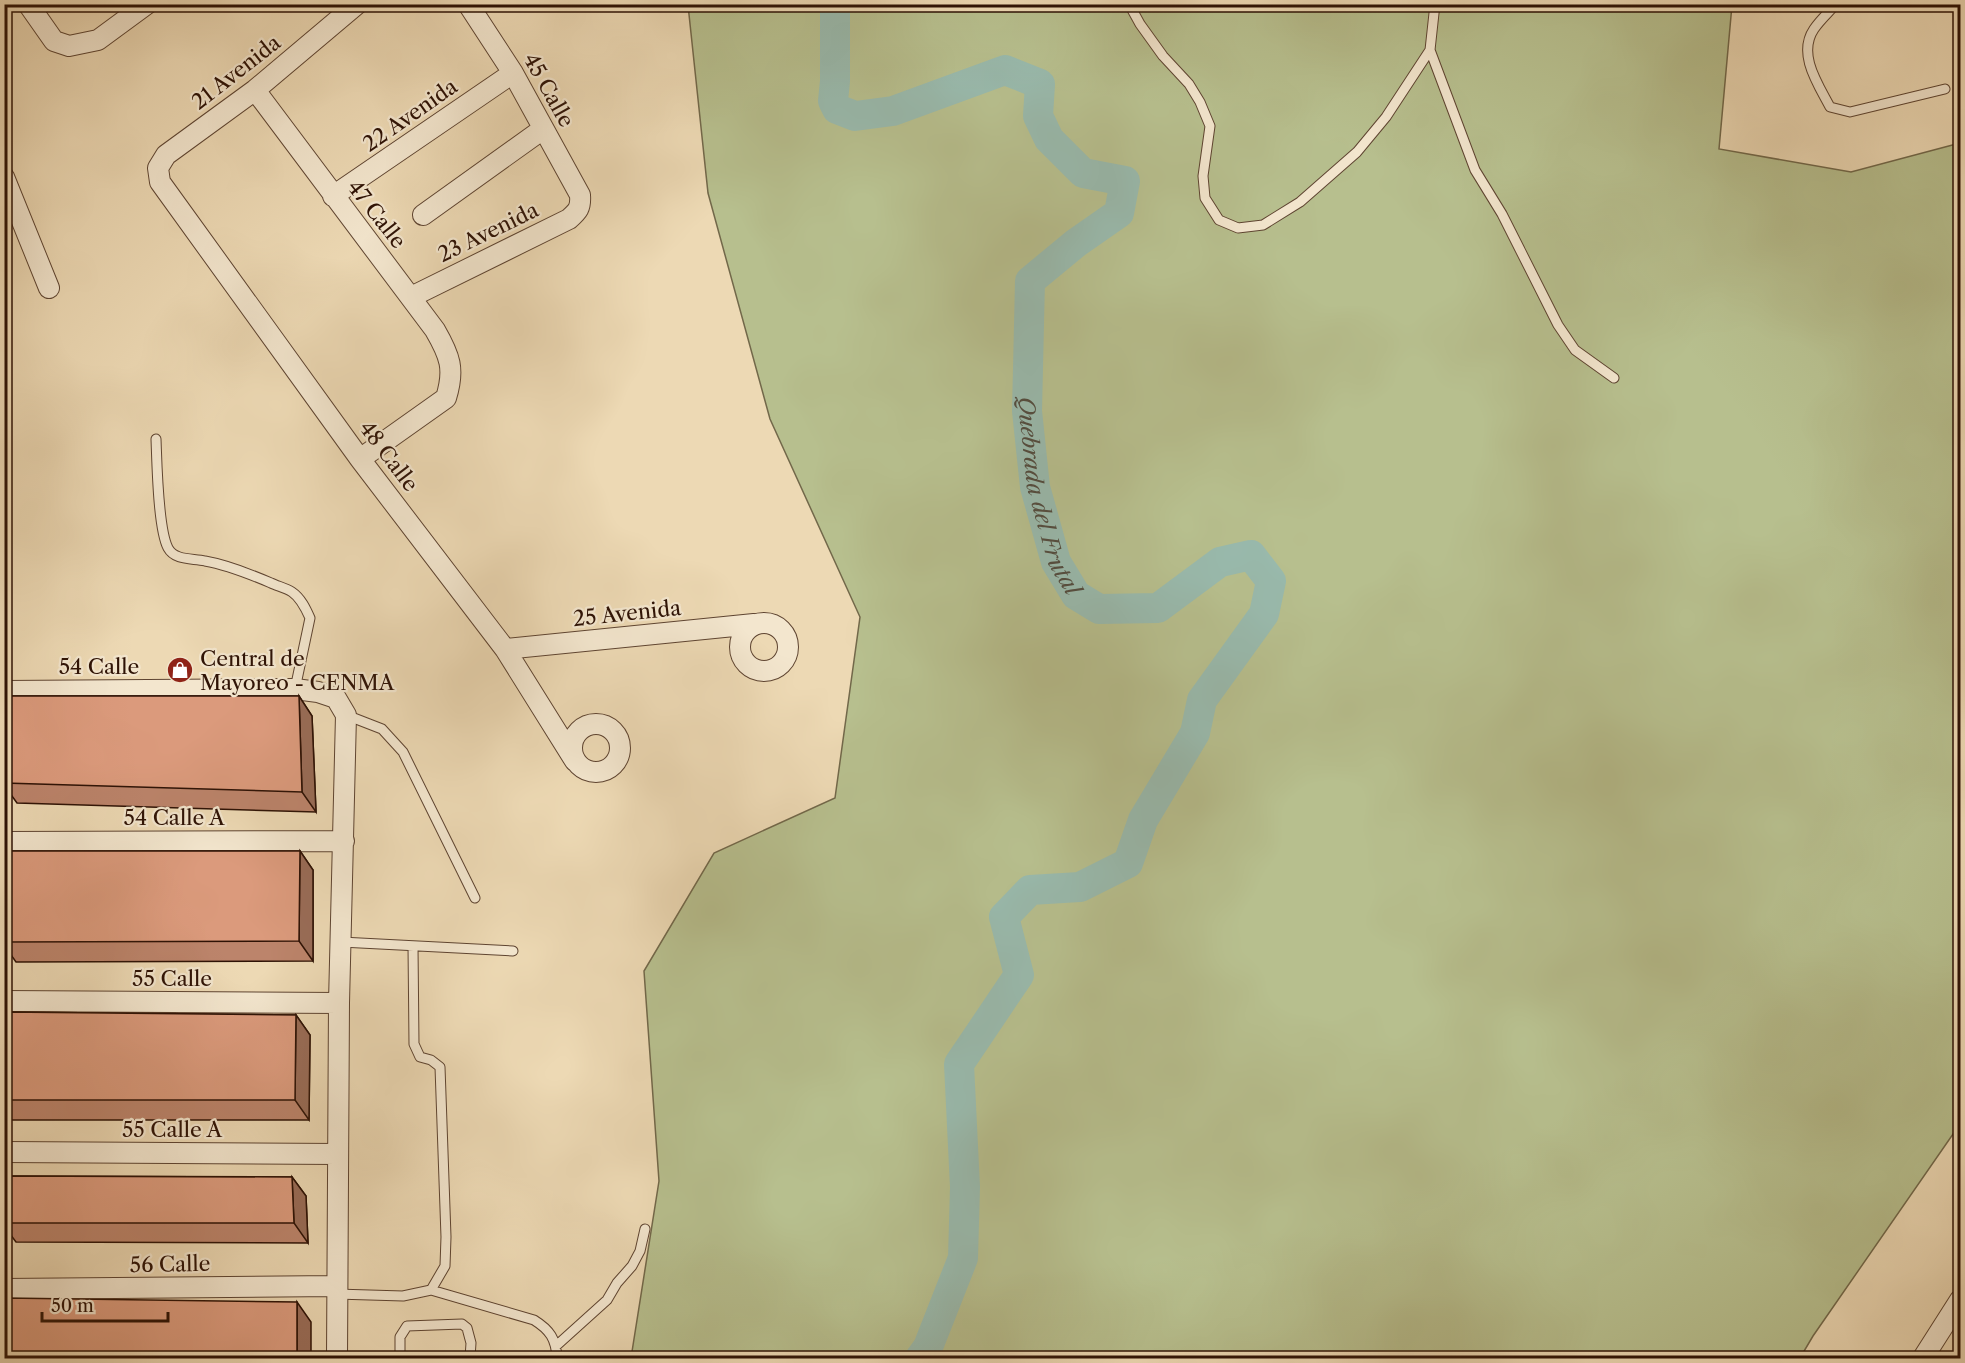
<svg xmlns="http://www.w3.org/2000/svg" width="1965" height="1363" viewBox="0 0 1965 1363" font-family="'Libre Caslon Text',serif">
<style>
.green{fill:#b7bf8e;stroke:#72684a;stroke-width:1.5}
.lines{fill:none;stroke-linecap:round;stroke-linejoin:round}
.river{stroke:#99baad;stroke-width:30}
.service-casing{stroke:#5e4431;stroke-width:11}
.minor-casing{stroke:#5e4431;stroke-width:22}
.service{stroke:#f3e6ce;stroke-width:9}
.minor{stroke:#f3e6ce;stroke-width:20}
.wall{fill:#bc846b;stroke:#2e1205;stroke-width:1.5}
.shaded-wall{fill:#996c57;stroke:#2e1205;stroke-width:1.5}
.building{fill:#db9a7c;stroke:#2e1205;stroke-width:1.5}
.labels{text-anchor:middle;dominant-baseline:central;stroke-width:4.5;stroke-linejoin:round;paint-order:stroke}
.street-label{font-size:21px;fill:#2e1205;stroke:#f3e6ce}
.poi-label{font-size:21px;fill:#2e1205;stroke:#f3e6ce;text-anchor:start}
.water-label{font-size:22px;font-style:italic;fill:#534d40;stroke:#f3e6ce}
</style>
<rect width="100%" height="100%" fill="#edd9b4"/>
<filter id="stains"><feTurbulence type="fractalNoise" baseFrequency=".00333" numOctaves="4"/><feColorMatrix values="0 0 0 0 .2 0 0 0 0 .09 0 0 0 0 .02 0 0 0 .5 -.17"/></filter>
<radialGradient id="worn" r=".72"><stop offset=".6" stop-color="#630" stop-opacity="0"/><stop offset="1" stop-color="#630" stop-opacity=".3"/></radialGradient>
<path class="green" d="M688 5H1732L1719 149 1851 172 1960 143V1124L1813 1336 1800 1358H631L659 1181 644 971 714 853 835 798 860 617 770 419 708 193Z"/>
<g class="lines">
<path class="river" id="s1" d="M835 4V81L833 101 837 109 855 116 893 111 1005 70 1040 84 1038 116 1049 139 1083 173 1125 181 1119 213 1076 243 1030 281 1027 411 1035 487 1056 562 1076 595 1099 609 1158 608 1220 562 1251 555 1271 581 1264 614 1202 700 1195 733 1143 820 1128 863 1080 887 1030 890 1004 917 1019 975 959 1064 965 1187 963 1258 928 1347 920 1358"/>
<g class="service-casing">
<path id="service" d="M1129 4 1140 24 1163 56 1189 84 1200 102 1210 126 1203 176 1205 198 1219 220 1238 228 1263 225 1300 202 1357 152 1386 117 1430 50
M1435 4 1430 50 1475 170 1502 214 1558 325 1575 350 1614 378
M1836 4C1829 12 1820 20 1814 29 1797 54 1818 84 1830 107L1850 112 1945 89
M156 439C157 464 158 529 168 548 175 561 193 558 205 561 228 565 250 574 271 583 277 586 286 588 292 592 301 598 306 609 310 618L295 689
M346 715 382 729 403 752 475 898
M341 942 513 951
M431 1290 534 1320C550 1330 556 1339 557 1358
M336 1294 403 1296 431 1290 445 1266 446 1237 440 1067 431 1060 420 1057 414 1044 413 946
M556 1346 607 1300 617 1283 632 1266 640 1251 645 1229
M400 1358V1337L407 1326 462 1324 467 1328 471 1343 470 1358"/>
</g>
<g class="minor-casing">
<path id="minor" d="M28 4 54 41 69 46 98 40 147 4
M357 4 255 90 166 155 158 168 160 182 360 459 505 649 575 761
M255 90 435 330C450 356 455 369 446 398L360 459
M4 177 49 288
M333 196 513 73
M423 215 543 129
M411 297 569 219C578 211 581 208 580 195L513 73 468 4
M740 647a24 24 0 1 1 48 0a24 24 0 1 1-48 0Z
M505 649 754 624
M4 691 295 689 318 692 336 698 346 715 339 1003 337 1358
M572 748a24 24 0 1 1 48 0a24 24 0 1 1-48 0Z
M4 842 344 841
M4 1001 339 1003
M4 1152 338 1154
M4 1289 336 1286
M1923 1358 1960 1300"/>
</g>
<use href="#service" class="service"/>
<use href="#minor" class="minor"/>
</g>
<path class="wall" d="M4 696H299L312 716 316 812 17 803 4 785Z
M4 851H300L313 870V961L16 962 4 945Z
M4 1012 296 1015 310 1035 309 1120H12L4 1110Z
M4 1176 292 1177 306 1196 308 1243 16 1242 4 1226Z"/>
<path class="shaded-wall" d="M299 696 312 716 316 812 302 792Z
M300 851 313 870V961L299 941Z
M296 1015 310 1035 309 1120 295 1100Z
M292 1177 306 1196 308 1243 294 1223Z
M297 1302 311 1322V1359H297Z"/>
<path class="building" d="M4 696H299L302 792 4 783Z
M4 851H300L299 941 4 942Z
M4 1012 296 1015 295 1100H4Z
M4 1176 292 1177 294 1223H4Z
M5 1298 297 1302V1359H5Z"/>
<defs>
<g id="shop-disc" transform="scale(1.35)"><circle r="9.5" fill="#8f2418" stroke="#f3e6ce"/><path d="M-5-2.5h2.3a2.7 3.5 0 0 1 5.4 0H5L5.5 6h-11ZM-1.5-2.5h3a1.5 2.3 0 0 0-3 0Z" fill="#fff"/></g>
</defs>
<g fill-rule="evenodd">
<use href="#shop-disc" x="180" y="670"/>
</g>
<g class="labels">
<g class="street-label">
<text transform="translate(236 72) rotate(-38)">21 Avenida</text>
<text transform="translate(549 90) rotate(61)">45 Calle</text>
<text transform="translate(410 115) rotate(-35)">22 Avenida</text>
<text transform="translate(377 214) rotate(52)">47 Calle</text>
<text transform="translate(488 232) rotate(-26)">23 Avenida</text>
<text transform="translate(389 456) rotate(53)">48 Calle</text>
<text transform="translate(627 613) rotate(-6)">25 Avenida</text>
<text x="99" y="666">54 Calle</text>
<text x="174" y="817">54 Calle A</text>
<text x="172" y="978">55 Calle</text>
<text x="172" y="1129">55 Calle A</text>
<text transform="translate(170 1264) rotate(-1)">56 Calle</text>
</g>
<g class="poi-label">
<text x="200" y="658">Central de<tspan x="200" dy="24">Mayoreo - CENMA</tspan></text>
</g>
<g class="water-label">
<text stroke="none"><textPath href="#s1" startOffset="832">Quebrada del Frutal</textPath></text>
</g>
</g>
<rect width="1965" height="1363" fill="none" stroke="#edd9b4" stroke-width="24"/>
<rect x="6" y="6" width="1953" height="1351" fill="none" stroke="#2e1205" stroke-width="3"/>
<rect x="12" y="12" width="1941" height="1339" fill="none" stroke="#2e1205" stroke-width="1.5"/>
<path d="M42 1312v9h126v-9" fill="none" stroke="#2e1205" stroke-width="3"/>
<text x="51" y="1312" font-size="18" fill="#2e1205" stroke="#f3e6ce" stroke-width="4.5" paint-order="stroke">50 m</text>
<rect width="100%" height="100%" filter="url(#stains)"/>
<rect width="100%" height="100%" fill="url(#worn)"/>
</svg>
